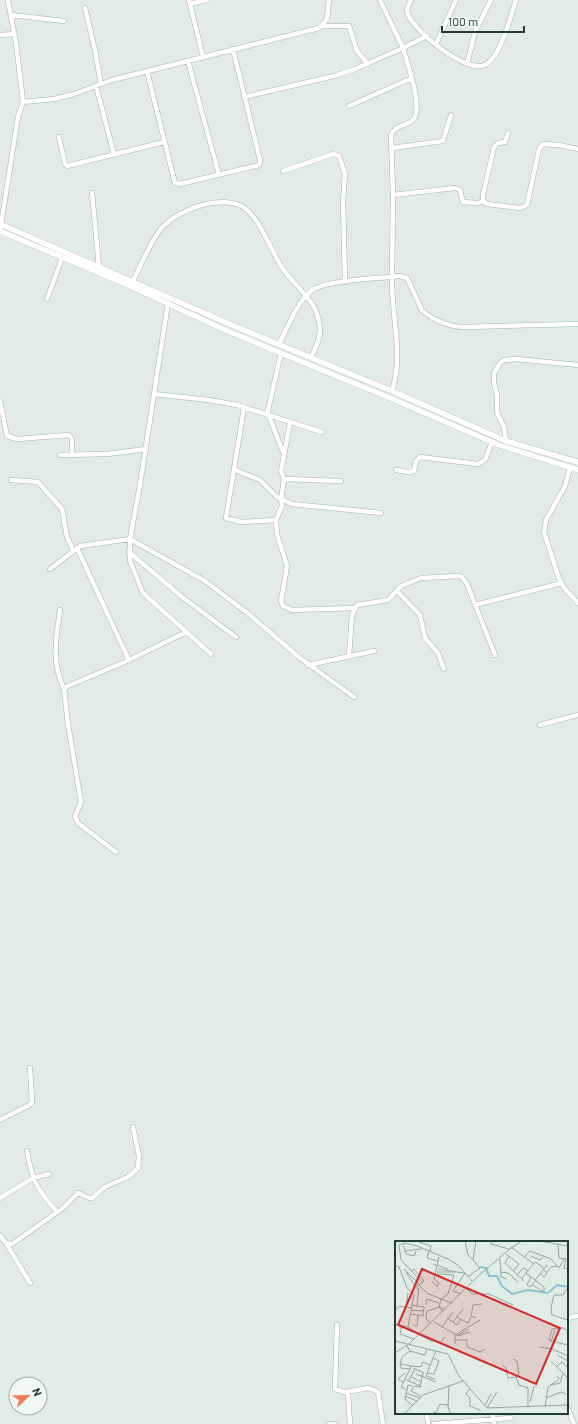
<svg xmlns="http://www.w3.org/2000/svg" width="578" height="1424" viewBox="0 0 578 1424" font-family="Barlow,sans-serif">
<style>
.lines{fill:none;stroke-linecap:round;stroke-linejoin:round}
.minor-casing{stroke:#a4b4ae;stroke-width:5.5}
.tertiary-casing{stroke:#a4b4ae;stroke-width:6}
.minor{stroke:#fff;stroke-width:4.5}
.tertiary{stroke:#fff;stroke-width:5.5}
.inset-river{fill:none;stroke:#89c5d1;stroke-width:2}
.inset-road{fill:none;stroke:#94a6a0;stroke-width:1}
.view{fill:#d62828;fill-opacity:0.15;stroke:#d62828;stroke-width:2}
.inset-edge{fill:none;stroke:#213c35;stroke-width:2}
</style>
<rect width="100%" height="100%" fill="#e1ece7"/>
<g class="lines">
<g class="minor-casing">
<path id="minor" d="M8 0 16 43 23 102
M189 0 203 57
M411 0C410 3 407 7 407 11 409 28 469 77 487 64 502 52 510 18 516 0
M190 4 207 0
M85 8 95 50 101 84
M11 15 64 21
M323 26H349L357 51 368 64
M0 35 14 34
M436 44 456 0
M188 61 219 175
M467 64 475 32 491 0
M147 71 175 183 180 184 255 166 259 165 260 160 233 49
M96 86 114 154
M244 97 334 76 355 69 403 48 380 0
M349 106 412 78
M508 133 505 142 498 143 494 147 483 195V201L487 204 520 208 527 205 539 149 543 144 559 145 578 149
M59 137 65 164 67 166 164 142
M392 148 443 141 451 115
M283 171 333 154 339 156 345 174 343 201 345 282
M92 193 99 267
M393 195 455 188 460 190 463 202 478 203 483 201
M0 231 18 117 23 102 54 99 74 94 112 80 319 28 327 19 329 0
M133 281C141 264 149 245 160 230 175 210 224 192 246 209 260 220 271 250 281 266 290 281 313 299 317 314 323 330 319 343 311 357
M47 299 62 258
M168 303 140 485 130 539V561L143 593 211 654
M279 344C288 327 296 304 311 291 322 281 375 278 392 277L393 195 391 135C395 125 406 126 413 120 424 108 407 63 403 48L427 36
M392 391C404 354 391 315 392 277L400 276 407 278 422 310C432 320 450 327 464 327L578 324
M154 394 209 400 237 405 322 432
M0 401 7 436 17 439 69 435 72 439V455
M244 408 226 518 241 522 276 520
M267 415 281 353
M269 416 284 455
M290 423 281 471 284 479 341 481
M506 441 504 427 497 413V395L494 383V373L500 363 504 360 516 359 578 365
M60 455 107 454 146 449
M570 468 565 486 546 520 544 532 559 579 565 589 578 603
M235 470 260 480 277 497 292 504 381 513
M396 470 408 472 414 471 416 461 420 457 478 464 485 460 492 442
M284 479 281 500 282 506 276 520 277 534 287 566 281 601 283 606 292 610 354 608
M11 480 38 482 62 509 67 537 73 550
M77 548 128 658 127 661 68 686 64 689 68 724 81 802 75 817 78 823 116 852
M129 552 182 597 236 637
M50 569 80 546 130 539 205 581 250 615 300 658 354 697
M397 591 420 615 425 638 438 653 444 669
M475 605 562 583
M60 610C56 639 51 661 64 689
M349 656 352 615 357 605 388 600 401 586 421 578 458 576 462 577 467 584 495 655
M127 661 186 632
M308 665 374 651
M540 725 578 715
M0 1120 31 1104 32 1101 30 1068
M27 1151C32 1181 37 1189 57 1212
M0 1198 33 1178 49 1174
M0 1235 6 1243 12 1244 63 1208 78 1193 89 1198H92L105 1187 128 1177 138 1168 139 1156 133 1127
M6 1243 30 1283
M567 1320 571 1317 578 1316
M337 1325 335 1389 348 1393 350 1424
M346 1392 369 1388 378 1392 383 1424
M567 1407 574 1424
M427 1413 428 1424
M492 1413 494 1424
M329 1424H335
M434 1424 511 1418"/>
</g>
<g class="tertiary-casing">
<path id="tertiary" d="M0 224 234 326 392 391 506 441 578 462
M0 231 130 286 225 330 390 398 499 445 578 470"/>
</g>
<use href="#minor" class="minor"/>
<use href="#tertiary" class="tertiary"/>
</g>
<g transform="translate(395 1241)">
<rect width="173" height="173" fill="#e1ece7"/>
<path class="inset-river" d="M85 26 91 27 94 35H102L107 45 117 53 133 49 153 52 162 44 173 46"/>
<path class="inset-road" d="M70 0 73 14 78 19M96 0V3L114 8M145 0 173 5M24 1 36 5 35 10M8 4 11 13 19 15 21 10M163 4 164 17 171 18 169 27 173 28M116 6 139 23M34 9 32 17 43 20M10 10 26 8M111 13 124 23 118 30M114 15 110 22 126 37M136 15 145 19 148 16M129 16 135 10 156 18 164 27 169 18M105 18 106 36 112 38M38 23 53 28M0 24 4 26 12 47 19 54 13 86 25 94M9 28 25 44M43 28 69 32M16 30 19 28 29 40 24 44M11 31 20 45 24 44 32 52 46 58 44 66 48 71M42 31H61M105 31 113 32 123 41M152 31 156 26 162 25M131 32 149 46V51L137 44M145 32 149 36 152 32 148 28M42 33 59 34 53 53 46 58 57 62M122 34 128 27 133 30M73 36 85 27 78 19 81 0M136 36 132 44 135 46 141 39M140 39 152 24M37 40 42 46 44 42 39 38 44 16M128 40 127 37 140 21 149 27M28 42 6 19 4 4 10 2 22 5 53 18 63 24 77 40M173 46 168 54H159L156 67 157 74 173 79M18 47H24L22 65M72 48 77 53H94L118 64M66 53 58 50 70 32M31 64 32 58 44 62M11 66 13 52M16 69 29 70M0 70 4 65 17 67M16 73 28 75 29 66 17 64M61 76 73 82 76 76M52 77 62 84 65 79M81 77 76 75 78 64 87 63M39 81 63 95 75 91M58 81 68 68M0 83 13 86M35 83 31 77 32 70 45 66 50 69M7 84 5 93 19 98M18 84 22 85 23 74M47 86 58 71M162 93 157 108 173 115M25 94 38 101M63 94 74 88M59 99H72V106L85 111 90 108M0 100 53 113 64 135 92 167 173 164M40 100 45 102 50 96M156 101 160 89M14 103 82 36 116 7 127 0M60 103V94L85 79M172 104 154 99 157 88 168 87 173 90M12 105 15 110 30 114 32 108M145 106 157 108M0 112 14 103M162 114 173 120M118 118 122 120 124 134 121 136 124 144 133 147V166M156 120 172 136M5 123 16 125 15 128 6 127 5 124 6 120 8 115 15 110M16 125 26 126 28 121 35 124M108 125 111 127 113 137 121 136M162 125 167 121 173 127M18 127 29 132M15 128 6 146 12 149 13 144 17 145M32 132 39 133 44 120 38 117M21 133 41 141M16 136 27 141M9 138 26 145M40 138 31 135 41 110M14 139 20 128M8 141 3 138 10 132M54 144 53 166 56 173M155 144 165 142 168 133M75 147 71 153 75 157V165L86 170M12 149 10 158 17 164M11 152 25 157M10 155 22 160M26 155 16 150 19 145 25 146 28 132M151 157 166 151 171 153M135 161 139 145M90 164 96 153M150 166 153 146 164 138 162 135M92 167 102 151M38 171 41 172 45 163 53 164M9 173 28 154 68 140"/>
<path class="view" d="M27 28 165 87 141 143 3 84Z"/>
<rect width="173" height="173" class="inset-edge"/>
</g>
<g transform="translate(28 1396) rotate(67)"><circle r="19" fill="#f2f8f5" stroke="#9eada8"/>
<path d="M0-3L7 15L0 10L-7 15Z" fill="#f18059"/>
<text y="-6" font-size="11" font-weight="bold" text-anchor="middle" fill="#213c35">N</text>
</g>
<path d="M442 26v6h82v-6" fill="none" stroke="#213c35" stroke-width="2"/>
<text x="448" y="26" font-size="12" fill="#213c35" stroke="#f2f8f5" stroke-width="3" paint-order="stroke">100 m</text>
</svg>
